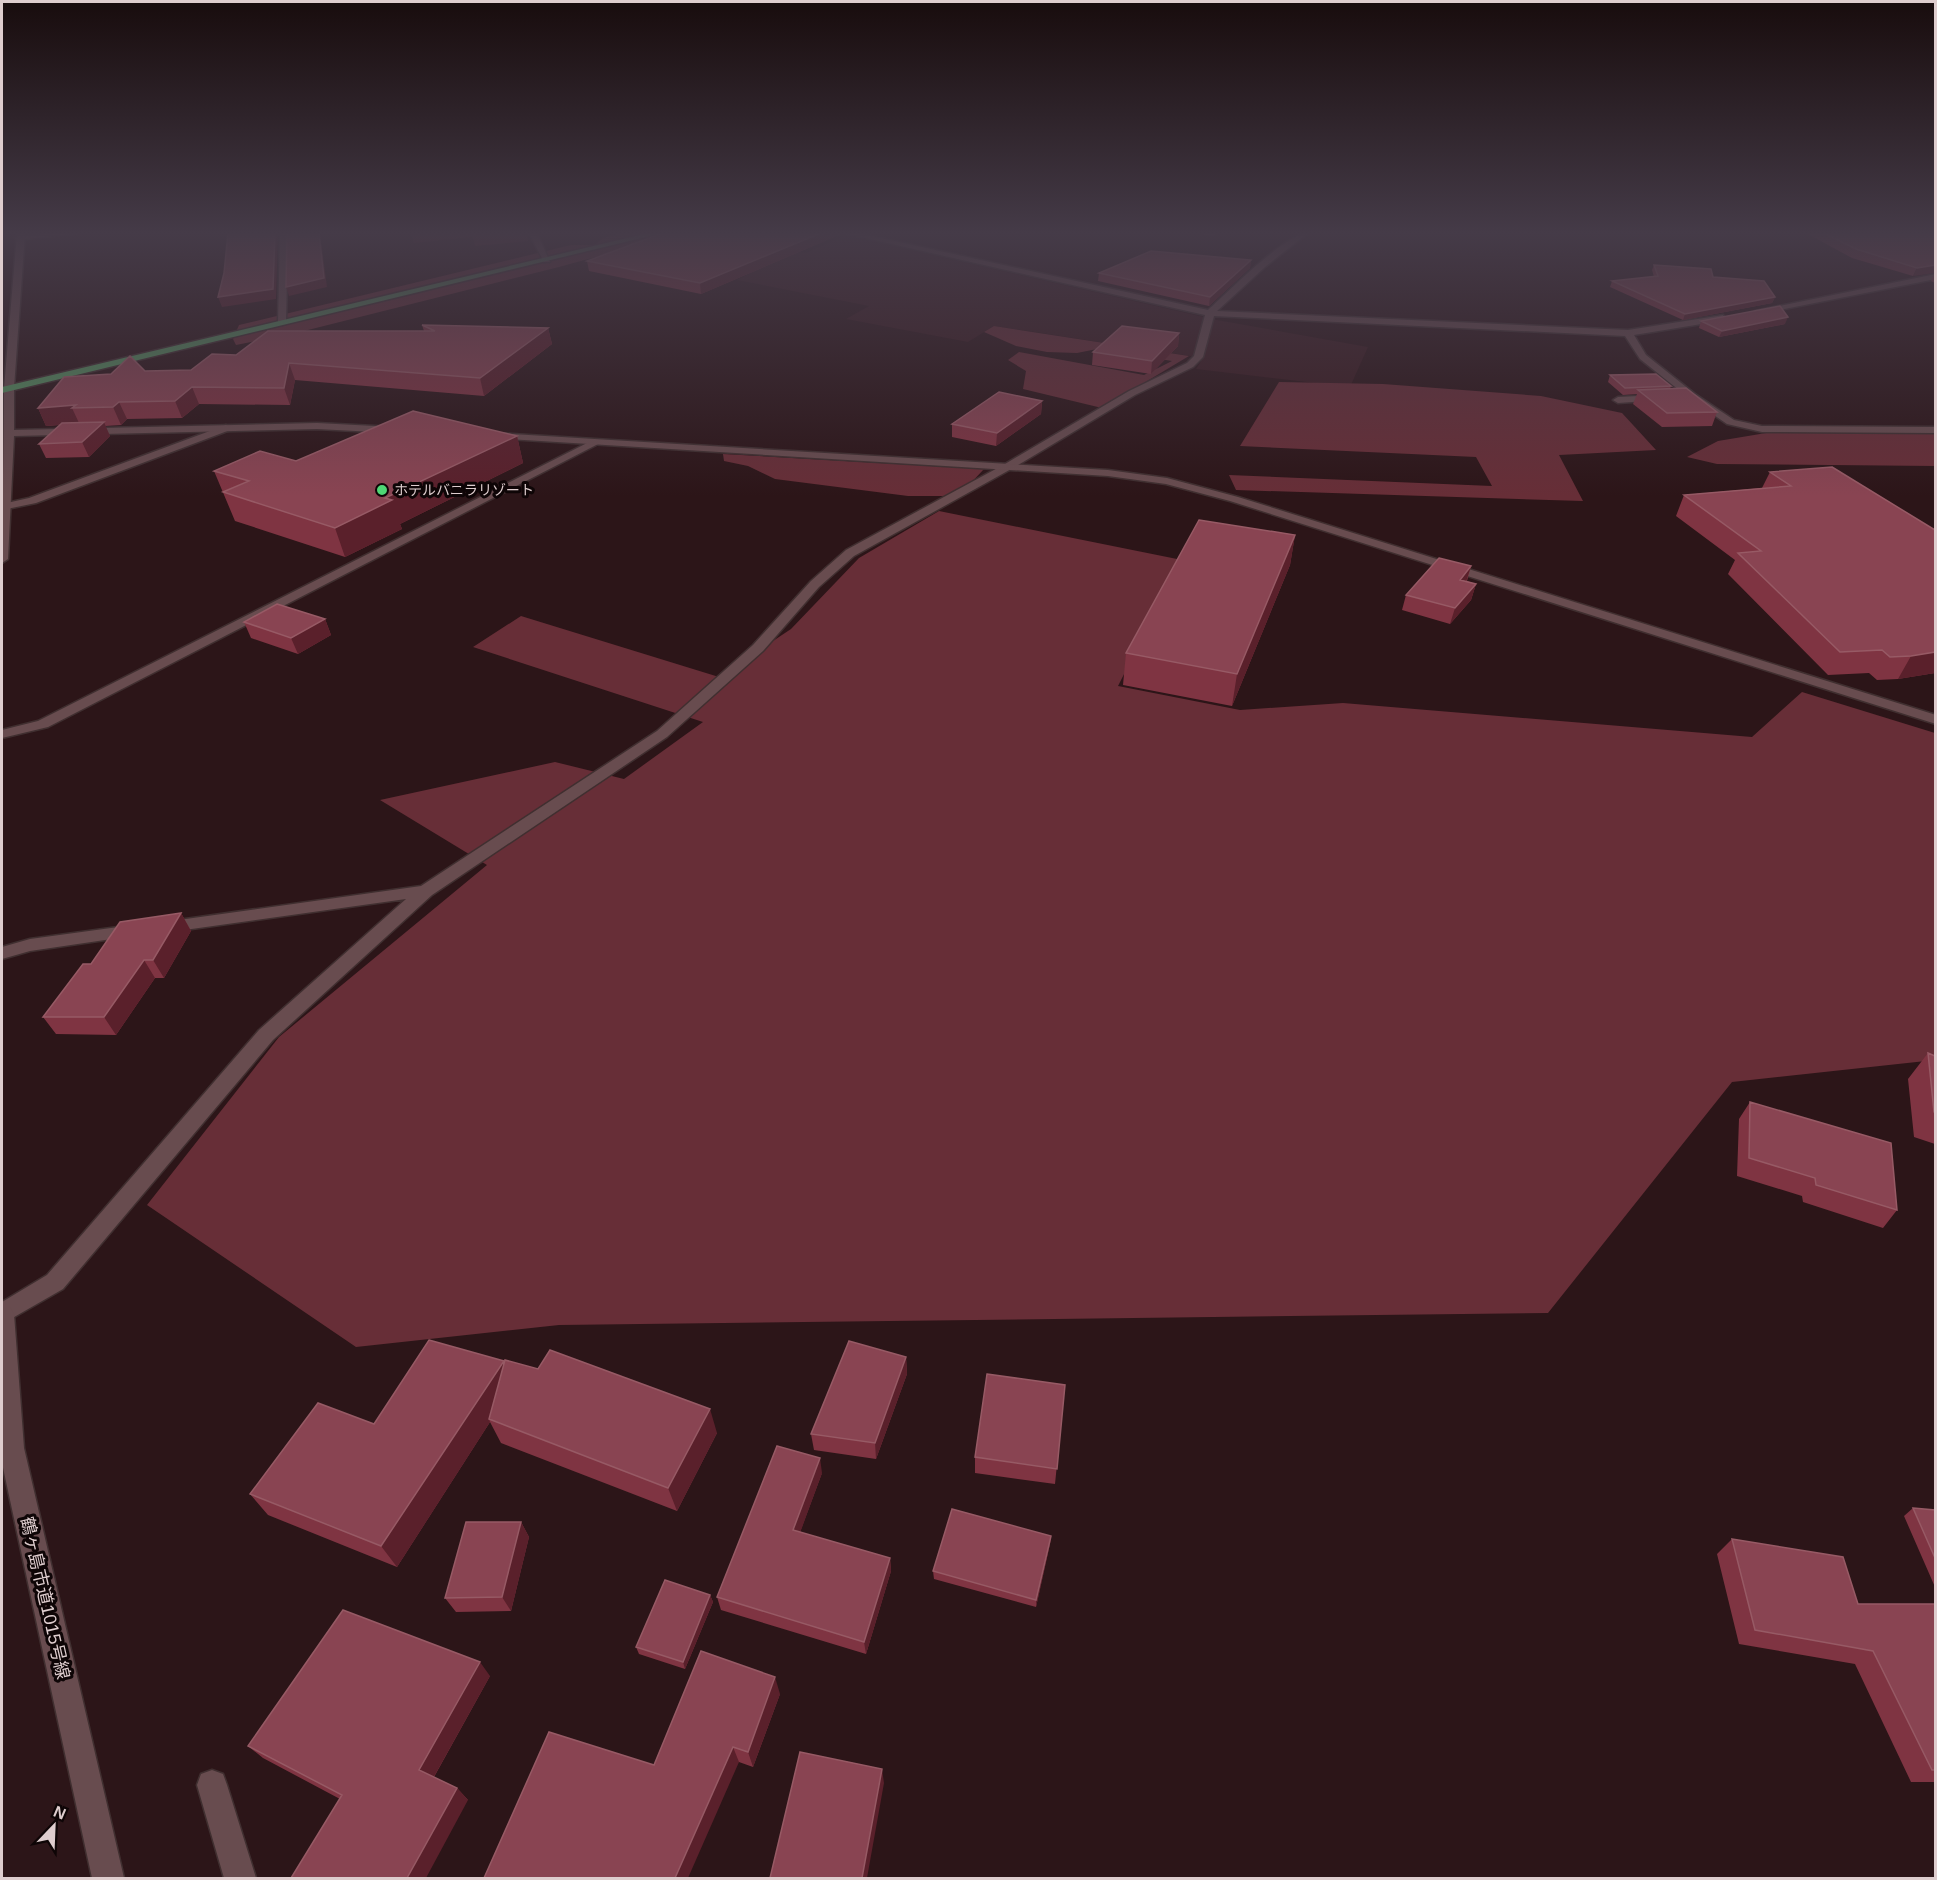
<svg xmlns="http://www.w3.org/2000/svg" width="1937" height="1880" viewBox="0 0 1937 1880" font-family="Arial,'Noto Sans JP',sans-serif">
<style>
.built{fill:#3a1b20}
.green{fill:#672e37}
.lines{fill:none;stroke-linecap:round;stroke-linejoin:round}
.minor-casing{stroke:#402f30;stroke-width:3}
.tertiary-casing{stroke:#402f30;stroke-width:3}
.trunk-casing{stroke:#402f30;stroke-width:3}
.minor{fill:#684c4f;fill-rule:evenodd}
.tertiary{fill:#684c4f;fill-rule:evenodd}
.trunk{fill:#548e5e;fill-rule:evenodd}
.wall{fill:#7f3442}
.shaded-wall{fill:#5a202b}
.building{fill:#894452;stroke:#975a65;stroke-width:1.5}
.poi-dot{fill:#4fd675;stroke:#0e0506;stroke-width:2}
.labels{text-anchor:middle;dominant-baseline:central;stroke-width:6;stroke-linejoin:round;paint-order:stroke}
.far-poi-label{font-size:14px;fill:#decdce;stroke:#0e0506;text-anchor:start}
.near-street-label{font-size:18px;fill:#decdce;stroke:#0e0506}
</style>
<rect width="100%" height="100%" fill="#2c1518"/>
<path class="built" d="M698 233 806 253 846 235 1217 320 1368 347 1350 387 1196 369 1203 358 994 326 968 342 846 319 869 306 737 280 750 273Z"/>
<path class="green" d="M622 233H696C650 244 605 254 559 267L300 332 236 345 233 339 239 325 571 245H595L603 238Z
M994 326 1189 356 1102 408 1023 389 1026 371 1008 360 1019 352 1144 375 1172 361 1097 349 1077 353 1047 352 1016 346 984 332Z
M1279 382 1383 384 1541 396 1622 413 1656 450 1559 455 1583 501 1236 490 1229 475 1492 486 1476 457 1240 446Z
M1790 425 1935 427V466L1717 464 1687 457 1718 441 1766 433Z
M723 454 984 469 970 484 948 496H908L775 479 748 466 724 461Z
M939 511 1182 560 1118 686 1240 710 1343 703 1752 737 1802 692 1935 733V1060L1732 1082 1548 1313 559 1325 356 1347 147 1205 279 1037 487 865 380 800 555 762 624 779 703 722 473 647 521 616 719 677 791 629 859 558Z"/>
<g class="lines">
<g class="minor-casing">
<path id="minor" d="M48 233H79L18 240 14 238Z
M280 233H288L286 322 282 325 278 322Z
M529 233H537L550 262H544Z
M843 233H858L1208 310C1227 293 1286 233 1308 233L1265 267 1217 311 1628 330 1723 315 1726 320 1634 335 1646 355 1695 394 1734 420 1762 426 1936 427V433L1762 432 1727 424 1689 398 1640 359 1625 336 1214 316 1203 357 1193 367 1135 395 1013 468 854 556 819 587 763 651 667 737 432 895 273 1040 63 1289 2 1324V1302L47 1275 259 1030 406 899 163 933 157 931 154 927 157 923 421 886 657 731 753 645 811 581 846 550 1005 464 1129 391 1187 363 1194 356 1205 315Z
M1936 274V279L1759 314 1755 311Z
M1658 395 1663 398 1661 400 1618 403 1613 400 1618 397Z
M226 425 231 428 230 430 36 503 2 510V504L29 498Z
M593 440 602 442 48 727 2 738V730L38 721Z
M133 925 139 927 142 931 139 935 30 951 2 959V947L30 939Z
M212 1770 223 1774 227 1785 256 1878H224L197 1785 201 1774Z"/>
</g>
<g class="tertiary-casing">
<path id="tertiary" d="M17 233H25L14 388V430L317 423 394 427 399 430 394 433 317 429 14 436 8 559 2 563 4 388Z
M494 433 1108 470 1167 478 1238 497 1936 715V724L1230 501 1166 484 1108 476 490 438V434Z
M2 1303 10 1307 14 1314 24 1448 124 1878H92L2 1463Z"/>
</g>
<g class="trunk-casing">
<path id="trunk" d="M648 233H662L2 393V387Z"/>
</g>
<use href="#minor" class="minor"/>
<use href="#tertiary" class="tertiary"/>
<use href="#trunk" class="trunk"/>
</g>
<path class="wall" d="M663 233H841V234L701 294 589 271 587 261Z
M1195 233H1218L1213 236Z
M1806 233H1935L1913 276 1852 258Z
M1251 260 1250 268 1209 306 1098 281 1099 273Z
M1654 265 1713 277 1775 297 1772 303 1683 320 1610 287 1612 281 1654 277 1652 270Z
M1935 273V283L1931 281Z
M1701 321 1785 324 1719 337 1699 328Z
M422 325 548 328 552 344 484 396 295 380 290 405 199 404 182 418 127 419 121 425 105 426 110 436 89 457 46 458 39 444 60 425 46 426 38 408 191 370 236 355 424 331Z
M1179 333 1178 346 1151 374 1092 365 1093 352Z
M1610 375 1671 386 1670 389 1717 412 1712 426 1662 427 1633 404 1637 394 1623 395 1608 382Z
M1042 401 1041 414 996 446 952 437V424Z
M517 436 523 463 400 524 402 529 345 557 235 521 214 471Z
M1832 467 1935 673 1898 679 1877 680 1869 673 1828 675 1728 574 1735 560 1676 516 1684 495 1762 488 1770 472Z
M1295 535 1290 565 1232 706 1123 685 1126 653Z
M1471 566 1467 581 1476 584 1471 600 1450 624 1402 610 1406 595Z
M325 619 331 635 298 654 251 638 244 622Z
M181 913 191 931 164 978H155L116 1035 56 1034 43 1017 91 964Z
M1928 1053 1935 1056V1144L1914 1137 1908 1079Z
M1750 1102 1897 1210 1883 1228 1803 1202 1802 1196 1737 1176 1739 1119Z
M906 1357 907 1374 876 1459 814 1450 811 1434Z
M504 1361 505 1362 717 1433 677 1511 501 1443 490 1422 397 1567 268 1515 250 1494 374 1424Z
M1065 1385 1055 1484 975 1473V1457Z
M822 1473 800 1532 890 1558 891 1571 866 1654 721 1610 717 1597Z
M1913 1508 1935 1510V1587L1904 1516Z
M521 1522 529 1537 511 1611 456 1612 445 1598Z
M1051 1536 1050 1544 1036 1607 934 1579 933 1571Z
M1732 1539 1858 1604H1935V1782H1911L1855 1664 1739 1644 1717 1554Z
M710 1595 713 1602 685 1669 639 1654 636 1647Z
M490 1676 434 1777 457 1788 468 1800 340 1799 263 1758 248 1746Z
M780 1694 753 1767 739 1762 654 1765Z"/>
<path class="shaded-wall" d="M275 233H278L276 299 222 307 218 297Z
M319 233H320L327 287 289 296 286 287Z
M411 233H471L472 237 414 243Z
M472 233H527L528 241 475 246Z
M821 233H841V234L701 294 700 283Z
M1251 260 1250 268 1209 306 1210 297Z
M1935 265V273L1913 276 1917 268Z
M1775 297 1772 303 1683 320 1685 314Z
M1788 317 1785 324 1719 337 1722 331Z
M548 328 552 344 484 396 480 378Z
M1179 333 1178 346 1151 374 1152 361Z
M289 363 295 380 290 405 284 388Z
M192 387 199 404 182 418 175 401Z
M1042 401 1041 414 996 446 997 433Z
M119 402 127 419 121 425 113 407Z
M76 405 72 408 79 423 46 426 38 408Z
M104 422 110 436 89 457 82 442Z
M517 436 523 463 400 524 402 529 345 557 335 528 385 498Z
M1295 535 1290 565 1232 706 1237 674Z
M1471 566 1466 582 1460 580Z
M1476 584 1471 600 1450 624 1455 608Z
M325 619 331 635 298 654 291 638Z
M1935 652V673L1898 679 1911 656Z
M181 913 191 931 164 978 153 960Z
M144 960 155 978 116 1035 104 1017Z
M906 1357 907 1374 876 1459 875 1443Z
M504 1361 515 1384 489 1419 490 1422 397 1567 381 1546Z
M710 1409 717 1433 677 1511 668 1488Z
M820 1458 822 1473 796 1544 793 1530Z
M521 1522 529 1537 511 1611 502 1597Z
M1051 1536 1050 1544 1036 1607V1600Z
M890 1558 891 1571 866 1654 864 1642Z
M710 1595 713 1602 685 1669 683 1662Z
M480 1662 490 1676 431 1782 419 1770Z
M775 1677 780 1694 753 1767 748 1752Z
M733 1747 739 1762 688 1878H675Z
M882 1769 884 1783 867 1878H862Z
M457 1788 468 1800 426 1878H407Z"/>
<path class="building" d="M228 233H275L273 289 218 297 224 273Z
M287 233H319L324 278 286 287Z
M663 233H821L700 283 587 261Z
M1824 233H1935V265L1917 268 1856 249Z
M1151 251 1251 260 1210 297 1099 273Z
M1654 265 1711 269 1713 277 1764 281 1775 297 1685 314 1612 281 1658 276Z
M1780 306 1788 317 1722 331 1701 321Z
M422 325 548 328 480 378 289 363 284 388 192 387 175 401 119 402 113 407 72 408 76 405 38 408 64 377 111 374 130 356 145 371 191 370 212 354 236 355 268 331H435Z
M1122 326 1179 333 1152 361 1093 352Z
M1656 374 1671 386 1625 388 1610 375Z
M1686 388 1717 412 1667 413 1638 390Z
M999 392 1042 401 997 433 952 424Z
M413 411 517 436 385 498 392 500 335 528 223 492 249 481 214 471 260 451 296 461Z
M104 422 82 442 39 444 62 423Z
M1832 467 1935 530V652L1911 656 1890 657 1882 650 1840 652 1738 553 1761 551 1684 495 1791 486 1770 472Z
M1199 520 1295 535 1237 674 1126 653Z
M1439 558 1471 566 1460 580 1476 584 1455 608 1406 595Z
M277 604 325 619 291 638 244 622Z
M181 913 153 960H144L104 1017H43L83 964H91L120 922Z
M1928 1053 1935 1056V1113L1934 1112Z
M1750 1102 1891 1143 1897 1210 1816 1185 1815 1178 1749 1158Z
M429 1340 504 1361 381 1546 250 1494 318 1403 374 1424Z
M849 1341 906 1357 875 1443 811 1434Z
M550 1350 710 1409 668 1488 489 1419 505 1360 538 1369Z
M987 1374 1065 1385 1057 1469 975 1457Z
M777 1446 820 1458 793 1530 890 1558 864 1642 717 1597Z
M1913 1508 1935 1510V1558Z
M952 1509 1051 1536 1036 1600 933 1571Z
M466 1522H521L502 1597 445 1598Z
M1732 1539 1843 1557 1858 1604H1935V1770H1932L1873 1651 1755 1630Z
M665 1580 710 1595 683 1662 636 1647Z
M343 1610 480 1662 419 1770 457 1788 407 1878H291L342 1795 248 1746Z
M701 1651 775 1677 748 1752 733 1747 675 1878H484L549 1732 654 1765Z
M800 1752 882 1769 862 1878H770Z"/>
<linearGradient id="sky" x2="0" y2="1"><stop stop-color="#180c0d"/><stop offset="0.47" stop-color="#453b48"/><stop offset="1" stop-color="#453b48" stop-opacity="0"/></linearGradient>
<rect width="1937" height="496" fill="url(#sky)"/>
<circle class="poi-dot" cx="382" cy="490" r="6"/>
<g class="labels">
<g class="far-poi-label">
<text x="394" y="490">ホテルバニラリゾート</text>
</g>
<g class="near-street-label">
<text transform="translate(45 1598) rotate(77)">鶴ヶ島市道1015号線</text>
</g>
</g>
<rect width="1937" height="1880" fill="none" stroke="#decdce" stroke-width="6"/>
<g transform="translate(54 1826) rotate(23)" stroke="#0e0506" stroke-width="4.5" paint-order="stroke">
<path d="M0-4.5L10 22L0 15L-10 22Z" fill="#decdce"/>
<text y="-9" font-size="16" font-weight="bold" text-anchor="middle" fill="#decdce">N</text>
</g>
</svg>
